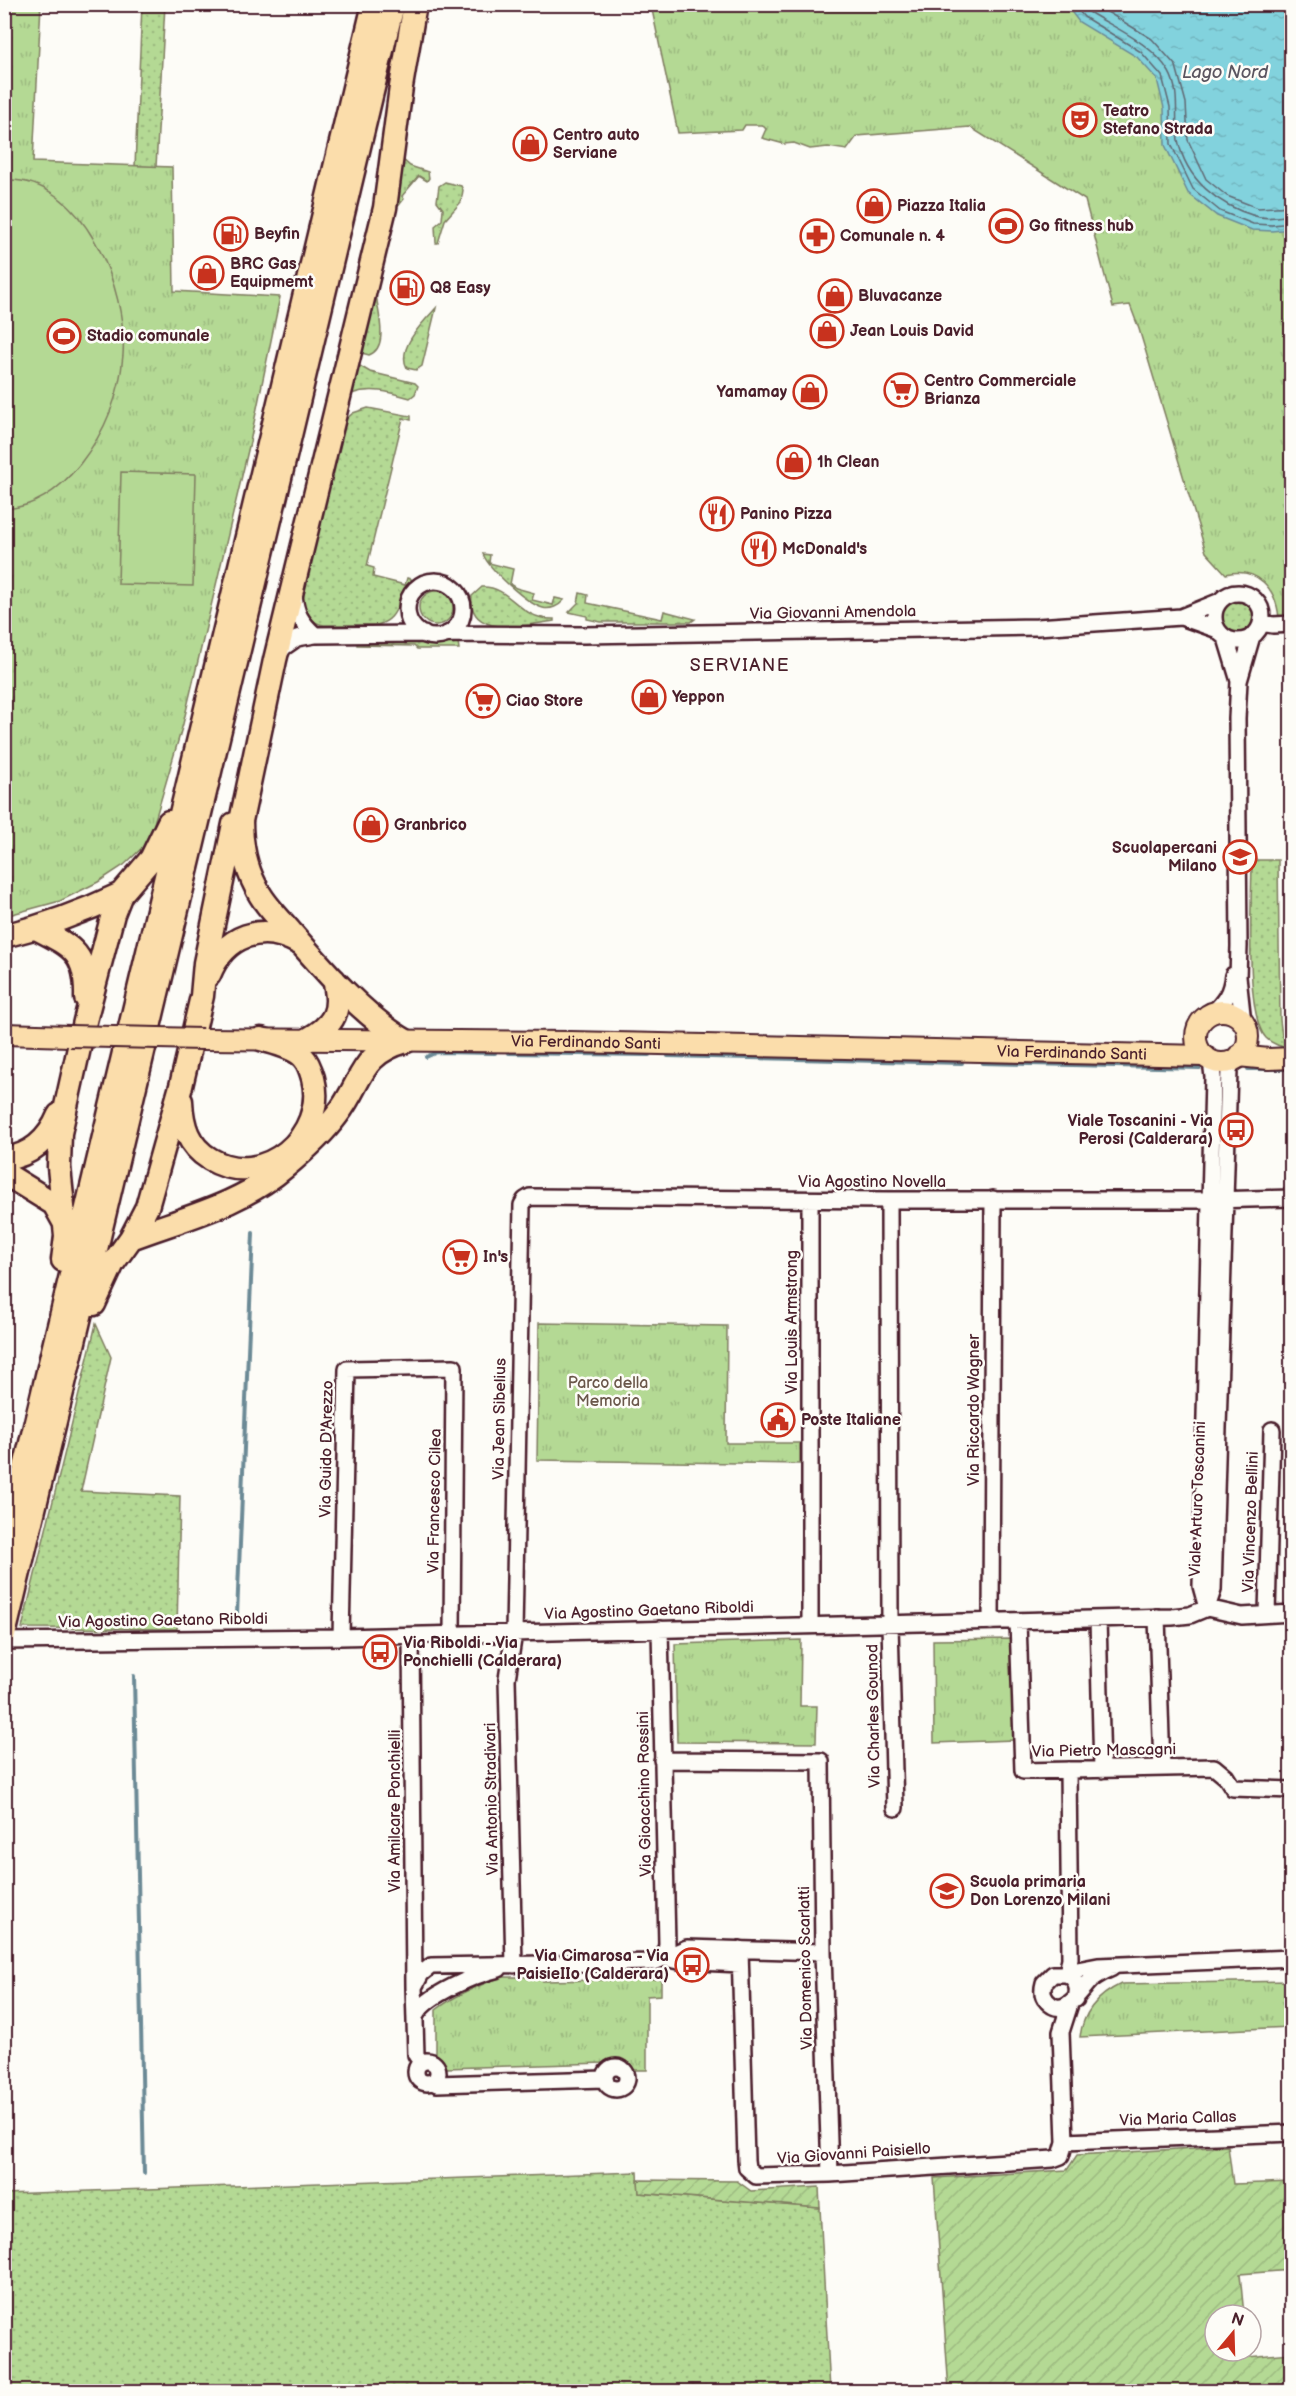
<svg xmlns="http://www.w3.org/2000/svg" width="1296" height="2396" viewBox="0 0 1296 2396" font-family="'Balsamiq Sans',sans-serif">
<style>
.grass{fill:url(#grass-dots);stroke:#7f7c60;stroke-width:1.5}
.park{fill:url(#park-tufts);stroke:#7f7c60;stroke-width:1.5}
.garden{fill:url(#garden-furrows);stroke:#7f7c60;stroke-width:1.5}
.pitch{fill:#b4d994;stroke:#7f7c60;stroke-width:1.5}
.water{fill:url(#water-ripples);stroke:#6c8a96;stroke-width:1.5}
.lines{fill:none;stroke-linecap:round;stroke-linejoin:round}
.shore{stroke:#606772;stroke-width:1.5}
.stream{stroke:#6c8a96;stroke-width:4}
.minor-casing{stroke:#4a1f2b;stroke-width:20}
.major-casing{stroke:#4a1f2b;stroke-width:24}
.highway-casing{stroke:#4a1f2b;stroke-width:27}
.minor{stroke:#fdfcf7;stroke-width:15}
.major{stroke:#fbddab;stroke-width:20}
.highway{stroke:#fbddab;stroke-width:22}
.major-bridge-casing{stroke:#4a1f2b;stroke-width:24;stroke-linecap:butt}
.major-bridge{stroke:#fbddab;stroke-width:20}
.labels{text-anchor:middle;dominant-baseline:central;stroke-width:5;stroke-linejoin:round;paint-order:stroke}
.poi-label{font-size:16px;font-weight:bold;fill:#4a1f2b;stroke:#fdfcf7;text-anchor:start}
.street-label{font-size:16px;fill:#4a1f2b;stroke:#fdfcf7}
.park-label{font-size:16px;fill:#6a574a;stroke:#fdfcf7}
.water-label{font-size:18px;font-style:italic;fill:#5b5560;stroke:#fdfcf7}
.neighbourhood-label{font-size:18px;letter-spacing:1.5px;fill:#4a1f2b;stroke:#fdfcf7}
</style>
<defs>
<pattern id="grass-dots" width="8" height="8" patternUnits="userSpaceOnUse" patternTransform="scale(1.5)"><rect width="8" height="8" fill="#b4d994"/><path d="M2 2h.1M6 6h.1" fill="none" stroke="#9cba80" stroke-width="1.8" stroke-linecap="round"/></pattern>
<pattern id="park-tufts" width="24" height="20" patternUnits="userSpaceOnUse" patternTransform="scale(1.5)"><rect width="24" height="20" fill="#b4d994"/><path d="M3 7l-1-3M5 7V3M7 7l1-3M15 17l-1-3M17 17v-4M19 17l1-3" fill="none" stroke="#9cba80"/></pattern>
<pattern id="garden-furrows" width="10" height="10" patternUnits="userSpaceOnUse" patternTransform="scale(1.5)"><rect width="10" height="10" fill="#b4d994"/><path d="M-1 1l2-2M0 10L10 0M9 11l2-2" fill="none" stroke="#9cba80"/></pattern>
<pattern id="water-ripples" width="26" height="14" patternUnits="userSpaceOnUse" patternTransform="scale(1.5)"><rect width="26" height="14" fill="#82d2dd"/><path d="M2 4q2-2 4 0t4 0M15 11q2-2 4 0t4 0" fill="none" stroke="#72b4be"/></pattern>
</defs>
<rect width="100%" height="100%" fill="#fdfcf7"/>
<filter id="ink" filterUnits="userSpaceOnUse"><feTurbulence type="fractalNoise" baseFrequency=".0167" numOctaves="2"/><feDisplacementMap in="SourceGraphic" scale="12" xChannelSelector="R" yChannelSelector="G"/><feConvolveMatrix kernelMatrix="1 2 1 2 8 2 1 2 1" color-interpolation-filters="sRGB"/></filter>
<g filter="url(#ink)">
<path class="grass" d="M142 5H165L156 167 135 166Z
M400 157 410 166 428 172 429 178 427 181 419 176 402 196 404 199 396 209C391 230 376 271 376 291 376 308 391 347 369 355L362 353 359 349Z
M445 182 461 186 463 190 461 202 445 220 438 243H436L435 226 442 220 443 209 437 201 439 186Z
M436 308 422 366 416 370 407 368C396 348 424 321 436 308Z
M358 365 370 372 415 383 418 386 415 394 410 398C389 392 372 387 351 394Z
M368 408 411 416V420L403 418 367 566 374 568 373 577 405 585 407 578 414 580C411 584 407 588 405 592 396 607 396 620 377 625H324C284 617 314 563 313 536L342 423 353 413Z
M483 554 490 555 489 563 513 569 510 584 516 588 534 593 532 600 553 605 555 598 564 600C559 606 551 610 543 608 527 604 489 569 483 554Z
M482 587C512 586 518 620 554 619V621C529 625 467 639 472 596Z
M419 608a17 17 0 1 1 34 0a17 17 0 1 1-34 0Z
M580 593 588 595 587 603 662 619 664 611 695 619 691 622H601L587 619V616L569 612 578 603Z
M1220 616a17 17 0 1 1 34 0a17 17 0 1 1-34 0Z
M403 637 423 642H458L459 649H417L414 646 357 645V643Z
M1252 860H1278L1280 1020 1282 1036 1291 1043V1048C1283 1048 1272 1044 1266 1038 1244 1015 1252 895 1252 860Z
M96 1324 111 1357 81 1491 180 1496 177 1629 22 1628Z
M638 2172 639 2193 820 2208 830 2391H5L4 2194Z"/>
<path class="park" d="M41 4 33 162 172 167 174 291 280 297 250 442 183 724 153 827 143 847 124 865 98 882 60 901 5 916 4 5Z
M651 5H1291V618H1279C1276 588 1258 567 1226 574L1206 552 1139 329 1130 305 1113 307 1085 200 970 127 857 136 847 150 828 147 810 149 794 143 784 144 762 138 766 129 762 125H745L742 130 678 133Z
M539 1323 727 1326 726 1443H800V1464L537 1460Z
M1014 1639V1740L934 1743 933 1640Z
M801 1640 800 1706H817L816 1743 677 1742 675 1644Z
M502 1977H536L543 1981 661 1979V1995L647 1996V2070H632L630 2063 615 2060 604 2063 446 2068 436 2055V2010C455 1995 479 1985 502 1977Z
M1291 1981V2027L1080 2037C1083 2011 1098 1995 1121 1984Z"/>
<path class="garden" d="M1228 2146 1233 2184 1291 2182V2270L1240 2274 1244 2315H1215V2351H1247L1248 2357 1291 2353V2391H949L934 2178 1067 2170 1077 2155Z
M638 2180 737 2181 751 2191 819 2187 820 2208 639 2193Z"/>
<path class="pitch" d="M5 180C83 176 128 290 123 355 120 395 105 432 80 464 61 488 37 507 5 509Z
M121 472 196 474 193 586 118 584Z"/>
<path class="water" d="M1066 5H1291V229L1272 231 1252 230 1217 216 1188 193 1165 145 1164 108 1157 79 1137 57 1079 22Z"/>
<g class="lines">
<path class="shore" d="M1073 4 1084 17 1141 52 1162 76 1170 107 1171 144 1193 189 1220 211 1253 224 1272 225 1292 223
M1083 4 1089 12C1116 29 1152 43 1169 72 1181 93 1174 117 1178 140 1186 180 1218 205 1255 216 1267 220 1280 216 1292 215
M1094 4 1152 39 1176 66 1186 103 1188 140 1206 179 1227 196 1258 208 1292 206"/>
<path class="stream" d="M509 1053 649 1055
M668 1056 962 1063
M426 1057 437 1052 495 1053
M982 1063 1200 1068
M1248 1069H1292
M237 1615 253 1233
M134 1676 144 2173"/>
<g class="minor-casing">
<path id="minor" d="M407 609a28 28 0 1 1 56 0a28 28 0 1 1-56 0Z
M1214 617a24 24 0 1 1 48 0a24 24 0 1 1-48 0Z
M294 595C296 614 301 622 315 635
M1181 617 1218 630
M1261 623 1273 625 1292 624
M447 634 584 635 1037 627 1181 617 1218 602
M1226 638 1239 681
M277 657 284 647 297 638 315 635 424 634
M1213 1013C1225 1001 1231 993 1233 975
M1243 1023 1238 977 1239 946 1237 718 1239 681 1252 636
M810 1200V1625
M889 1200 890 1625 895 1808
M1207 1608 1213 1590 1229 1070 1233 1060
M1207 1608 1201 1586 1213 1077 1211 1060
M1267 1614 1272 1430
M1157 1617 1162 1768
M1098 1619 1102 1770
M1018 1621 1023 1771 1214 1767 1226 1777 1233 1788 1292 1790
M991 1622 993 1199
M660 1629 667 1944 664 1958
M411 1636 414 1987
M341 1637 347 1369 454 1367 452 1634
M4 1641 341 1637 1172 1617 1190 1615 1207 1608 1242 1616 1292 1613
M662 1760 821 1761 823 1952 830 2174
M740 1949 746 2160 747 2168 756 2176 830 2174 1053 2159 1061 2156 1065 2142 1061 2032 1070 2004
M664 1958 679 1961 740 1964
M514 1965 507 1679 514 1633 522 1205 525 1200 530 1197 889 1200H1211L1292 1198
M1067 1974 1070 1958 1068 1770
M1068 1975 1077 1970 1098 1966 1292 1958
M1076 1999C1079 1987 1077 1980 1067 1974H1053L1044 1983C1042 1990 1042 1996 1047 2001 1064 2020 1080 1991 1091 1980 1097 1975 1105 1971 1112 1968
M416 2015C426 1995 477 1974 499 1969
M416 2072a11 11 0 1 1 22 0a11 11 0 1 1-22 0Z
M421 2062 416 2055 414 1987 421 1974 431 1966 654 1962 687 1948 823 1952
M605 2078a11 11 0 1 1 22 0a11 11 0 1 1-22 0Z
M433 2082 437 2084 605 2079 606 2082
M1065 2142 1292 2133"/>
</g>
<g class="major-casing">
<g id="major">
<circle cx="1222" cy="1037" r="26"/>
<path d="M4 1034 70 1036"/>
<path id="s1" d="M202 1039 571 1042 1205 1056"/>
<path d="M1238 1056 1269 1059 1292 1058"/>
</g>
</g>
<g class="highway-casing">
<path id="highway" d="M36 928C73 947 87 953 86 998
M4 936C45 926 83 912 121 894
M209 975C225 935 262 922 299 943
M307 1040C335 1025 342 1010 334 980
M406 1041C364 1017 322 968 290 931 278 917 263 903 256 887 245 866 241 845 241 821L275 660 385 208 401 87 415 4
M181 1101C182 1125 188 1146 210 1159 263 1191 328 1135 313 1078 311 1071 308 1062 303 1057 294 1047 274 1043 261 1039
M4 1159C31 1156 49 1139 59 1115
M4 1173 54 1204 64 1222
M131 1238C184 1218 241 1205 285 1167 303 1152 323 1134 337 1115 364 1080 358 1055 406 1041
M63 1260 66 1236 59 1167 60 1133 85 1021 113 914 121 894 151 859 169 822
M94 1304 113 1263 131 1238 147 1207 181 1086 202 996 205 963 234 824
M4 1556 374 4
M4 1635 393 4"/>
</g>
<use href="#minor" class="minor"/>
<use href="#major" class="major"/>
<use href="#highway" class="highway"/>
<g class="major-bridge-casing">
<path id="major-bridge" d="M70 1036 202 1039"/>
</g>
<use href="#major-bridge" class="major-bridge"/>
</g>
</g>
<defs>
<g id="theatre-ring" transform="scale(1.725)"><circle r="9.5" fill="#fdfcf7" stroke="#c8321e" stroke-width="1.5"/><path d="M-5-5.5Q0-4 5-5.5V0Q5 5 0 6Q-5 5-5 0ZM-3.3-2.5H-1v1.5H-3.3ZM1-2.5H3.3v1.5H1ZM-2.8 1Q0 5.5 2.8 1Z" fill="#c8321e"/></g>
<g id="shop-ring" transform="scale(1.725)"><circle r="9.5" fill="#fdfcf7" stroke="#c8321e" stroke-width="1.5"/><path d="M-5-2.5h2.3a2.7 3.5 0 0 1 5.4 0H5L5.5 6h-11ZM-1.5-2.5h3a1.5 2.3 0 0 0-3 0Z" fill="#c8321e"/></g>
<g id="stadium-ring" transform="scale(1.725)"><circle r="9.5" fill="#fdfcf7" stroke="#c8321e" stroke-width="1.5"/><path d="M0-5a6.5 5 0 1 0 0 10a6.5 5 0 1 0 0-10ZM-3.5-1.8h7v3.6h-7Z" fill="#c8321e"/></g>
<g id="fuel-ring" transform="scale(1.725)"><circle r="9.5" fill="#fdfcf7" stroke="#c8321e" stroke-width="1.5"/><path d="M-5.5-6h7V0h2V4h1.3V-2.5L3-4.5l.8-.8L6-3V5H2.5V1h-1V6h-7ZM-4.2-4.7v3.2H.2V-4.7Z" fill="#c8321e"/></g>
<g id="pharmacy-ring" transform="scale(1.725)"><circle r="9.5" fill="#fdfcf7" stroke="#c8321e" stroke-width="1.5"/><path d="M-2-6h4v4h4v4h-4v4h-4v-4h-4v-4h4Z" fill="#c8321e"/></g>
<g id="supermarket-ring" transform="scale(1.725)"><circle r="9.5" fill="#fdfcf7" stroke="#c8321e" stroke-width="1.5"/><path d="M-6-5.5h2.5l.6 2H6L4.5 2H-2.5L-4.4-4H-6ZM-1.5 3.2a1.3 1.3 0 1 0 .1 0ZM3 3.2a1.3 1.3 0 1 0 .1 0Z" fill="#c8321e"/></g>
<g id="restaurant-ring" transform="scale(1.725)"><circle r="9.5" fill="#fdfcf7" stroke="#c8321e" stroke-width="1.5"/><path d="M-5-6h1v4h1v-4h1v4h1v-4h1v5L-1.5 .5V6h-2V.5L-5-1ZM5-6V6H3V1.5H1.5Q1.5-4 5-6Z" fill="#c8321e"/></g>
<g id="school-ring" transform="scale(1.725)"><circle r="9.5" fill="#fdfcf7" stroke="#c8321e" stroke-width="1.5"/><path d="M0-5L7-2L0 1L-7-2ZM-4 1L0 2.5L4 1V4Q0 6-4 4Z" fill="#c8321e"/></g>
<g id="bus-ring" transform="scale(1.725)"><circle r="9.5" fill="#fdfcf7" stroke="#c8321e" stroke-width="1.5"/><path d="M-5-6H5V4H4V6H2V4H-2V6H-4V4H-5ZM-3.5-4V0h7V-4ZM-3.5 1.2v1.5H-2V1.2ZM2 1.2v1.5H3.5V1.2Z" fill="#c8321e"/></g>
<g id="civic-ring" transform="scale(1.725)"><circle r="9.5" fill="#fdfcf7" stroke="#c8321e" stroke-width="1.5"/><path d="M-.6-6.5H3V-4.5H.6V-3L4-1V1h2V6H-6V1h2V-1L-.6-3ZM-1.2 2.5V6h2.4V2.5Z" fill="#c8321e"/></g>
</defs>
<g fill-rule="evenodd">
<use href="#theatre-ring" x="1080" y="120"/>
<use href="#shop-ring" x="530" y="144"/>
<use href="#shop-ring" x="874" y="206"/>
<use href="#stadium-ring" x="1006" y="226"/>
<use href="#fuel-ring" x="231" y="234"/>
<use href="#pharmacy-ring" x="817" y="236"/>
<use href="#shop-ring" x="207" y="273"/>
<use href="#fuel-ring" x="407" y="288"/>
<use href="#shop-ring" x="835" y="296"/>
<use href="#shop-ring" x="827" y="331"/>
<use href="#stadium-ring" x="64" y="336"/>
<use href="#supermarket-ring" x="901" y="390"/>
<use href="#shop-ring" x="810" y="392"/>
<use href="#shop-ring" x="794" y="462"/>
<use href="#restaurant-ring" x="717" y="514"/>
<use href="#restaurant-ring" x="759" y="549"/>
<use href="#shop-ring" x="649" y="697"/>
<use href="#supermarket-ring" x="483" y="701"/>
<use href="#shop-ring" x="371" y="825"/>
<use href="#school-ring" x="1240" y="857"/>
<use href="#bus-ring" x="1236" y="1130"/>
<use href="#supermarket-ring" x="460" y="1257"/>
<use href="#civic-ring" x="778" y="1420"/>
<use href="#bus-ring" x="380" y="1652"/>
<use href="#school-ring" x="947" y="1891"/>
<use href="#bus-ring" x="692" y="1965"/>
</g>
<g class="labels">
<g class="poi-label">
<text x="1103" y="111">Teatro<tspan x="1103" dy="18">Stefano Strada</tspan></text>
<text x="553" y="135">Centro auto<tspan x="553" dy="18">Serviane</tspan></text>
<text x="897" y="206">Piazza Italia</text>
<text x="1029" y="226">Go fitness hub</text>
<text x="254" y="234">Beyfin</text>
<text x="840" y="236">Comunale n. 4</text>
<text x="230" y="264">BRC Gas<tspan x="230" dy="18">Equipmemt</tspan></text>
<text x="430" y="288">Q8 Easy</text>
<text x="858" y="296">Bluvacanze</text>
<text x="850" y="331">Jean Louis David</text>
<text x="87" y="336">Stadio comunale</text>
<text x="924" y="381">Centro Commerciale<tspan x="924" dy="18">Brianza</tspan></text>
<text x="787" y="392" text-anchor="end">Yamamay</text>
<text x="817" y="462">1h Clean</text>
<text x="740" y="514">Panino Pizza</text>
<text x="782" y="549">McDonald's</text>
<text x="672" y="697">Yeppon</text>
<text x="506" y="701">Ciao Store</text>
<text x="394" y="825">Granbrico</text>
<text x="1217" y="848" text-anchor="end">Scuolapercani<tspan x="1217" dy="18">Milano</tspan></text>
<text x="1213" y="1121" text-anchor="end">Viale Toscanini - Via<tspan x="1213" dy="18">Perosi (Calderara)</tspan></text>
<text x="483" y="1257">In's</text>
<text x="801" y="1420">Poste Italiane</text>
<text x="403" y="1643">Via Riboldi - Via<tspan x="403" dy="18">Ponchielli (Calderara)</tspan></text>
<text x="970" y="1882">Scuola primaria<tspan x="970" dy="18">Don Lorenzo Milani</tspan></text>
<text x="669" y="1956" text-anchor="end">Via Cimarosa - Via<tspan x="669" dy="18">PaisieIIo (Calderara)</tspan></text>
</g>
<g class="street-label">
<text transform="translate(833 613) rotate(-1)">Via Giovanni Amendola</text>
<text stroke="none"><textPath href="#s1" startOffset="384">Via Ferdinando Santi</textPath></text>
<text stroke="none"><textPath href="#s1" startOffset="870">Via Ferdinando Santi</textPath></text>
<text x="872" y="1182">Via Agostino Novella</text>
<text transform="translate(792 1322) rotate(-90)">Via Louis Armstrong</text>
<text transform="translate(974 1410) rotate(-90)">Via Riccardo Wagner</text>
<text transform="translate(500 1419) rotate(-89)">Via Jean Sibelius</text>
<text transform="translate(327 1449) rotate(-89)">Via Guido D'Arezzo</text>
<text transform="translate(1198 1499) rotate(-88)">Viale Arturo Toscanini</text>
<text transform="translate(435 1501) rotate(-89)">Via Francesco Cilea</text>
<text transform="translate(1251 1522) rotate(-88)">Via Vincenzo Bellini</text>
<text transform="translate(649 1611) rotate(-2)">Via Agostino Gaetano Riboldi</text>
<text transform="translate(163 1621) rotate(-1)">Via Agostino Gaetano Riboldi</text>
<text transform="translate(874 1716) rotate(-91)">Via Charles Gounod</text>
<text transform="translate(1104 1751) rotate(-1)">Via Pietro Mascagni</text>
<text transform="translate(645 1794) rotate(-91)">Via Gioacchino Rossini</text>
<text transform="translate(492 1799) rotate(-91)">Via Antonio Stradivari</text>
<text transform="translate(395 1811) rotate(-90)">Via Amilcare Ponchielli</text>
<text transform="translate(806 1968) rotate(-91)">Via Domenico Scarlatti</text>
<text transform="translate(1178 2119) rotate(-2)">Via Maria Callas</text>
<text transform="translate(854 2154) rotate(-4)">Via Giovanni Paisiello</text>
</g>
<g class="park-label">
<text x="608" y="1383">Parco della<tspan x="608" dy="18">Memoria</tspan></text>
</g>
<g class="water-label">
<text x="1225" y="72">Lago Nord</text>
</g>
<g class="neighbourhood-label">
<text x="740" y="665">SERVIANE</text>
</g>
</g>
<rect width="1296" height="2396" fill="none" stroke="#fdfcf7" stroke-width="24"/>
<rect x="12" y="12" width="1272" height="2372" fill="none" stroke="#4a1f2b" stroke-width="2" filter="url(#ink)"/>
<g transform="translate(1233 2333) rotate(19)"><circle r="28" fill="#fdfcf7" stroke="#b5a4a5" stroke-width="1.5"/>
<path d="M0-4.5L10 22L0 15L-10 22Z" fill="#c8321e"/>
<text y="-9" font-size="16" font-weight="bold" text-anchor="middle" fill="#4a1f2b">N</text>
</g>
</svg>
